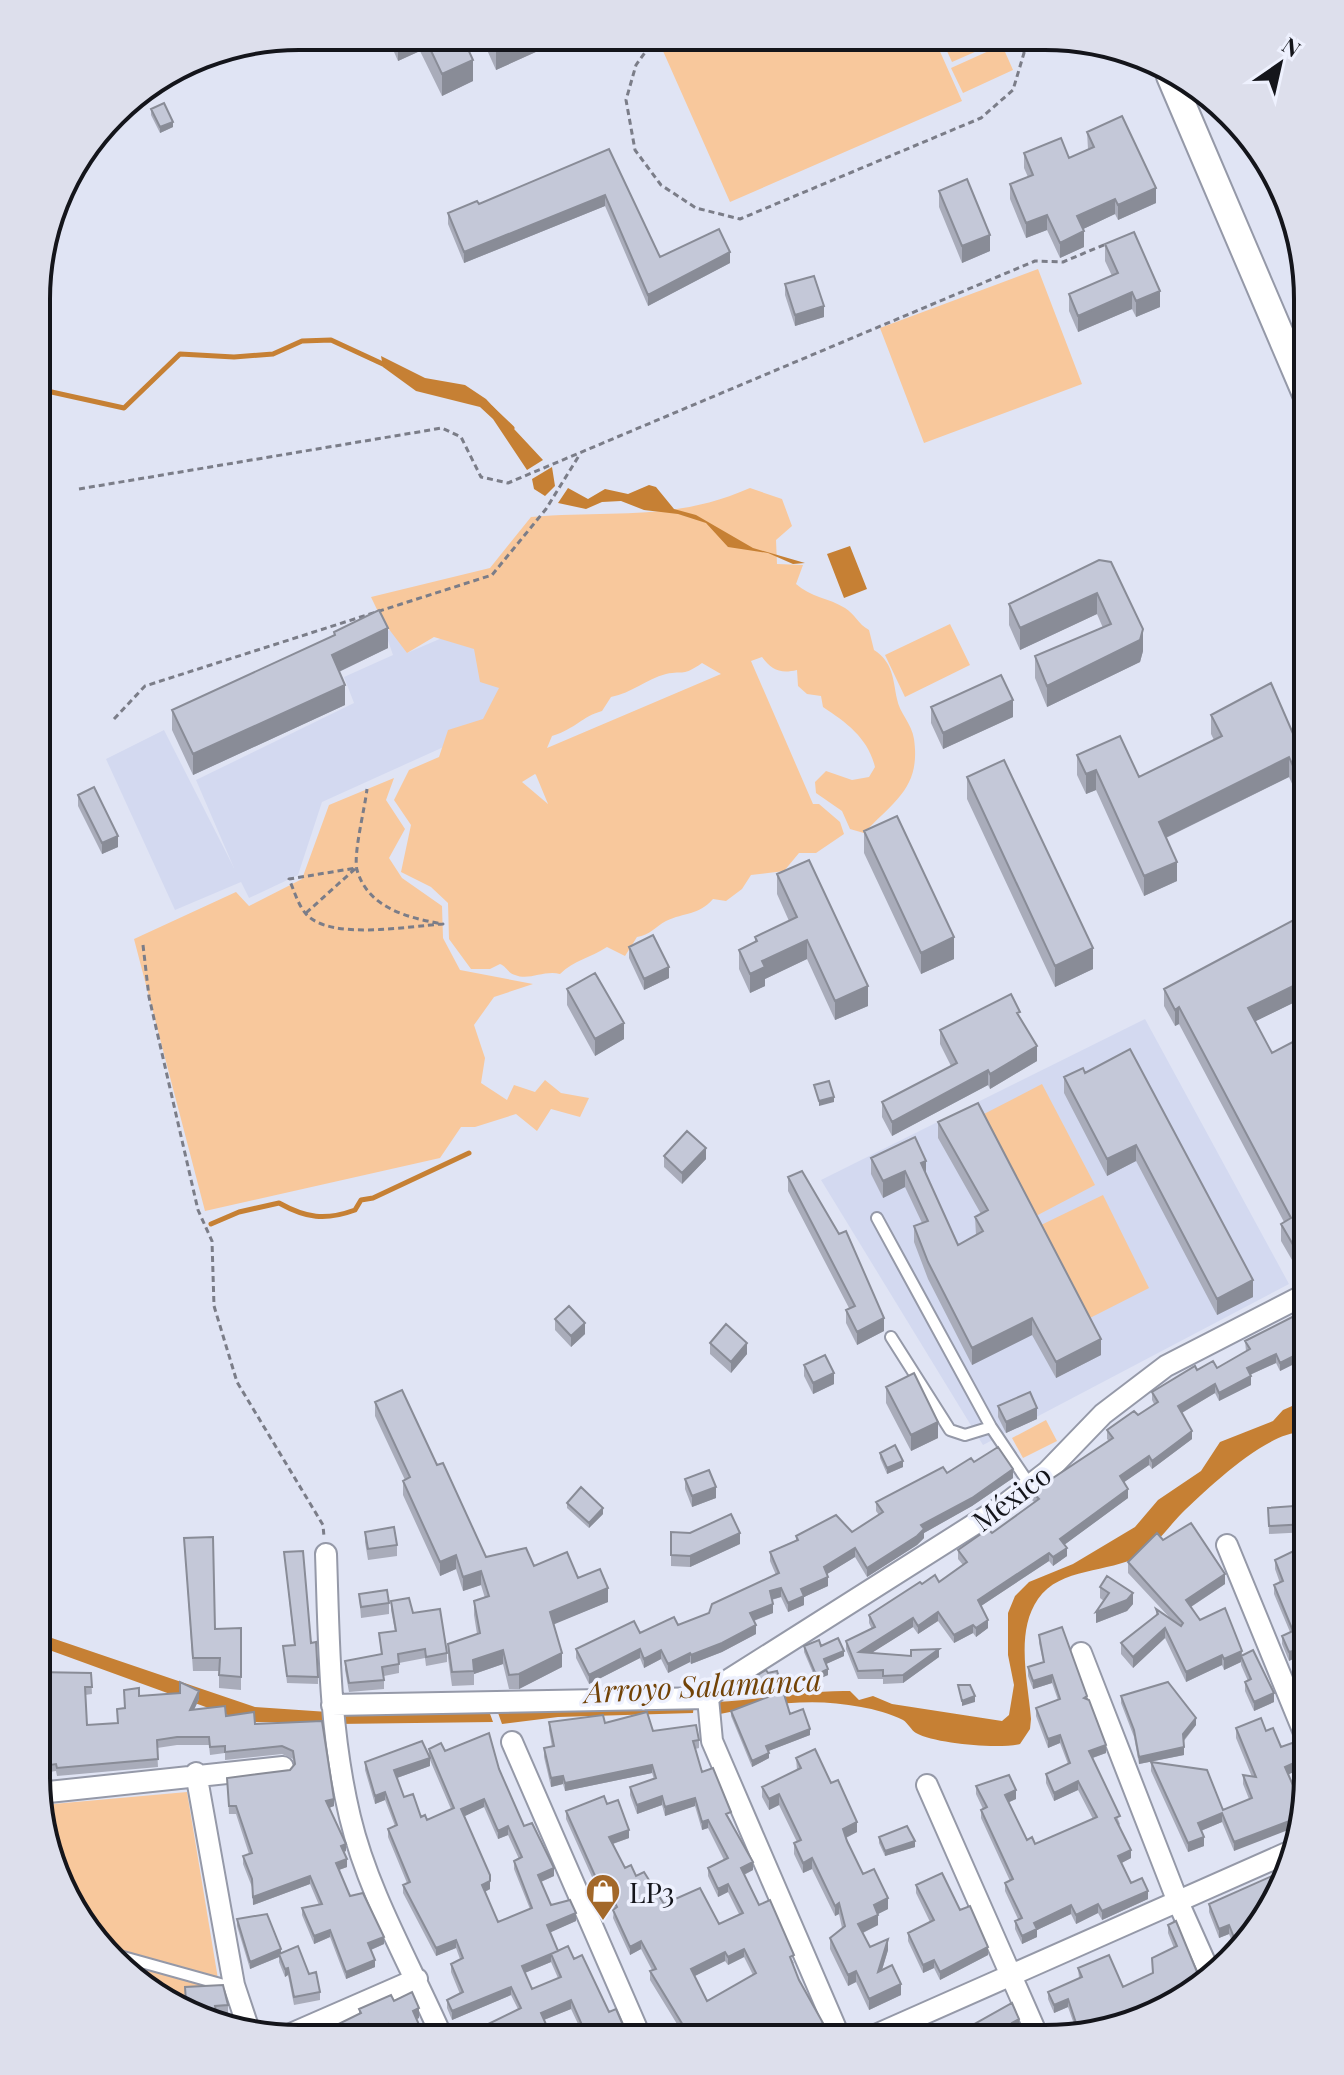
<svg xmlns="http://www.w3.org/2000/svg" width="1344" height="2075" viewBox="0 0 1344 2075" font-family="'Playfair Display',serif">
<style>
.built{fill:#d3d9f0}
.green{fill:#f8c89c;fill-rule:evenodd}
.water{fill:#c68034}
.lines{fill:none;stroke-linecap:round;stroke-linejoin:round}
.stream{stroke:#c68034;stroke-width:5}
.service-casing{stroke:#9599a8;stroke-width:14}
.minor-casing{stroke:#9599a8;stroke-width:24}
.tertiary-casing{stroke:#9599a8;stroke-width:30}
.path{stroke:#7b7d88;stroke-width:3;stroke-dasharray:6 4;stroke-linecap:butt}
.service{stroke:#fff;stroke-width:10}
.minor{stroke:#fff;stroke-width:20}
.tertiary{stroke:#fff;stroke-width:26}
.wall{fill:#a9acba;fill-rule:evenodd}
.shaded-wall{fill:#898c97}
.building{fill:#c4c8d8;stroke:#898c97;stroke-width:2;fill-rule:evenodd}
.labels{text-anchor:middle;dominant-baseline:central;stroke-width:7;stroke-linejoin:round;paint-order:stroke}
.street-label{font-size:28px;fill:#14151b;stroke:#eef1fe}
.poi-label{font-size:28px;fill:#14151b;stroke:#eef1fe;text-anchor:start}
.water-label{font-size:30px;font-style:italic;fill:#724307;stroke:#eef1fe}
.rim{fill:none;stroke:#14151b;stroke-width:4}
</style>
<rect width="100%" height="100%" fill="#e0e4f4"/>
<path class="built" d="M470 626 512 716 322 802 298 875 249 898 241 882 175 910 106 759 164 730 234 868 196 780 354 703 344 677 393 655 385 632 395 628 407 653Z
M1145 1019 1289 1284 983 1445 821 1180Z"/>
<path class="green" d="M695 37 934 38 962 101 730 202 663 51Z
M941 38H1001L1002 40 952 62Z
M1002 45 1013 70 963 93 951 68Z
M1038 269 1082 384 924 443 880 328Z
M750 488 782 499 792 526 776 540 777 564 803 565 796 584C810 597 829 598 845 608 855 614 858 624 869 630L874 650C893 662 893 679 897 699 899 712 912 724 914 739 921 788 894 801 864 833L850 829 842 811 816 793 815 782 826 771 852 780 869 777 875 767C868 738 847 723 823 707L821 696 807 694 798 686 797 670C780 674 772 670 762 657L751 661 813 804H819L840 822 844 834 816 853H799L784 871 751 875 742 889 726 901 713 899C698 916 685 912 666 921 655 927 650 935 637 937L625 956 607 947C590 958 574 960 560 974 544 970 529 981 515 975 508 973 507 967 500 964L490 969H471L449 939 448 903 431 887 401 872 411 825 394 800 409 770 439 757 448 730 483 719 499 688 480 682 474 649 434 637 407 653 382 620 371 597 490 568 531 517C611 510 673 522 750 488ZM702 663 721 674 547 748 552 736C577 728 581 717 602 711L611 697C632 693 646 679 666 674 685 670 682 677 702 663ZM535 774 536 775 548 804 522 782Z
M950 624 970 665 905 697 885 655Z
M394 778 386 800 405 829 389 858 402 878 442 906 443 938 460 970 533 984 494 997 474 1025 485 1058 481 1083 507 1100 514 1085 535 1092 545 1080 561 1093 589 1098 580 1117 551 1109 537 1131 516 1114 475 1127H461L440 1158 205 1211 134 939 236 892 249 906 302 879 329 805Z
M1042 1084 1095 1185 1036 1216 982 1115Z
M1103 1195 1149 1288 1088 1319 1041 1225Z
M1046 1420 1057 1441 1023 1458 1012 1438Z
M187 1792 220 1991 168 1997 139 1985 56 1877 42 1805Z"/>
<path class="water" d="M381 356 425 378 465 385 486 399 543 460 527 470 493 419 480 407 416 391 383 367Z
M552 467 555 486 545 496 534 489 532 479Z
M649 485 656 487 674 509 696 515 753 548 805 563 793 564 768 553 728 547 706 523 678 514 644 510 621 501 602 502 586 509 558 503 568 488 588 499 605 489 628 494Z
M850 546 867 589 844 598 827 554Z
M1308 1399V1433C1273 1425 1207 1489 1182 1513 1169 1526 1155 1547 1139 1556 1109 1573 1060 1567 1038 1599 1015 1632 1028 1681 1031 1719L1030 1729 1020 1744C998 1749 936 1744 916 1733 911 1730 908 1723 903 1720 891 1714 874 1709 861 1707 812 1697 768 1704 720 1714L717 1702C762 1700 805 1690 850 1691L859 1700 873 1696 892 1704 1002 1721 1009 1715 1014 1685 1008 1655V1613L1015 1596 1029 1582 1073 1564 1135 1527 1158 1500 1201 1471 1220 1442 1273 1421 1283 1410Z
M40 1634 255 1707 328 1712 329 1723 247 1722 41 1647Z
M694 1704 693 1713 558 1717 502 1724 497 1710Z
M489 1711 493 1722 337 1724 334 1712Z"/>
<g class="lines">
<path class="stream" d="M38 389 124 408 180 354 234 357 273 354 302 341 331 340 385 365
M491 408 512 428
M211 1224 239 1212 279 1203C306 1218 325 1221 355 1210L361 1200 373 1198 469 1153"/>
<g class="service-casing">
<path id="service" d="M877 1218 991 1427 1030 1485
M891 1337 950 1430 965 1435 991 1427
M116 1955 224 1985"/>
</g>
<g class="minor-casing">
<path id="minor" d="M1227 1545 1307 1740
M326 1554C329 1642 329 1730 350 1817 368 1893 411 1966 442 2037
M1081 1653 1178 1902 1212 1978
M708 1698 730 1679 1003 1506 1047 1472 1103 1414 1166 1366 1308 1293
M708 1698 712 1741 840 2038
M332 1705 708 1698
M512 1742 641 2038
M196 1773 234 1985 249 2030
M927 1785 1039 2039
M39 1793 283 1767
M284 2037 417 1979
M869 2038 1287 1853"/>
</g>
<g class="tertiary-casing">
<path id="tertiary" d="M1170 76 1308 399"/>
</g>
<path class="path" d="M656 37 636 65 626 100 635 150 661 185 696 208 740 219 981 118 1013 90 1024 53 1017 38
M79 489 442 428 461 437 481 477 508 483 1035 261 1063 262 1106 244
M114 719 145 686 492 575 546 509 580 454
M306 913 356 868 289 879C294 890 298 905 306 914 330 941 409 926 443 924 408 918 368 908 357 870 353 854 365 808 367 789
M143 945 149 997 198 1210 212 1241 214 1306 237 1382 323 1525 324 1537"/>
<use href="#service" class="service"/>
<use href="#minor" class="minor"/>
<use href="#tertiary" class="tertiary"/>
</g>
<path class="wall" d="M387 36H462L473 81 442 96 420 51 398 61Z
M483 37H569L496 70 483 41Z
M151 109 173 127 160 133 151 115Z
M1087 132 1156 203 1118 220 1115 214 1083 229 1084 247 1060 258 1047 230 1026 238 1010 199V184L1028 177 1024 168V153L1069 158 1088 149Z
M1237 132 1250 149 1245 151Z
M609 149 660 257 730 263 648 306 605 206 464 263 448 224V213L479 204Z
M1270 174 1285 194 1273 200 1266 187V176Z
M939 191 990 251 962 263 939 207Z
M1290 210 1294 230 1290 221Z
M1295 236 1300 260 1295 247Z
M1105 244 1160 307 1136 317 1132 309 1078 332 1069 311V294L1112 276 1105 261Z
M785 284 824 317 795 326 785 295Z
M1099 560 1143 651 1140 662 1047 707 1035 678V656L1103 628 1097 614 1020 650 1009 625V604Z
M334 632 388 648 339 672 345 705 193 775 172 730V710L334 636Z
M931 707 1013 717 943 749 931 723Z
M1211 715 1301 752 1308 749V819L1289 777 1166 838 1177 881 1144 896 1096 790 1086 794 1077 775V755L1139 777 1214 740 1211 734Z
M967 777 1093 969 1055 987 967 799Z
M78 795 118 847 102 854 78 806Z
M864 831 954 959 921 974 864 853Z
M777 874 868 1006 835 1020 807 959 765 979V986L750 993 739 969V950L755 942V937L789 921 777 894Z
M1308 924V1030L1293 1003 1255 1021 1272 1053 1308 1113 1304 1115 1308 1123V1268L1299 1272 1281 1241V1224L1284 1222 1179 1024 1175 1026 1164 1006V989Z
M629 947 669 978 644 990 629 958Z
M567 989 624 1039 595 1056 567 1005Z
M1020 1018 1037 1061 990 1089 988 1085 892 1136 882 1117V1102L951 1066 940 1044V1030Z
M1085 1073 1253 1297 1217 1315 1136 1161 1107 1176 1064 1093V1077Z
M938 1122 1101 1355 1056 1378 1032 1335 972 1365 928 1279 914 1242V1226L922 1223 905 1187 883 1198 871 1174V1158L926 1175 958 1245 976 1235 975 1217 981 1214 938 1138Z
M664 1156 706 1159 682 1184 664 1167Z
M788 1177 884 1331 857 1345 846 1323V1310L849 1308 788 1191Z
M1308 1309V1357L1280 1371 1276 1363 1250 1375 1251 1385 1219 1401 1215 1393 1182 1413 1192 1439 1152 1469 1149 1465 1124 1482 1128 1498 1064 1545 1067 1556 1053 1566 1049 1561 981 1606 988 1628 976 1637 973 1633 954 1643 938 1621 918 1634 913 1627 871 1653 939 1657 903 1683 883 1684V1679H858L846 1649V1641L872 1629 869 1623V1615L922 1584 939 1582 963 1565 958 1559V1550L992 1533 1034 1502 1032 1500V1492L1109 1441 1107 1439V1430L1138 1415 1154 1404 1152 1400V1392L1197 1370 1217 1368 1246 1351 1245 1341Z
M555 1319 585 1334 571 1347 555 1330Z
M710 1343 747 1354 731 1373 710 1354Z
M804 1365 834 1384 813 1394 804 1376Z
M886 1387 938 1438 911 1451 886 1403Z
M375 1402 437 1465 486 1557 534 1566 578 1578 608 1602 553 1624 562 1667 519 1689H509L503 1664 474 1674V1685L452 1686 448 1658V1644L477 1634 474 1615V1601L485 1598 481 1585 463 1591 456 1569 440 1576 403 1495V1481L405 1480 375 1416Z
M998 1406 1037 1419 1006 1433 998 1417Z
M880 1453 903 1467 887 1474 880 1458Z
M974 1462 1013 1478 972 1506 924 1533V1538L917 1545 867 1577 855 1557 827 1574 828 1586 804 1597V1605L788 1612 781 1597 772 1600 773 1613 754 1621 756 1634 722 1652 691 1664 690 1662 668 1673 661 1659 644 1668 640 1658 589 1684 576 1658V1649L678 1625 709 1613 776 1575 770 1561V1552L796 1540V1536L852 1532 879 1515 876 1511V1502Z
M685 1479 716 1498 692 1507 685 1489Z
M567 1503 603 1514 589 1528 567 1508Z
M1308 1505V1532L1269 1534 1268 1508Z
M365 1532 397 1545V1556L368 1560 365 1542Z
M184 1538 215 1629 241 1628V1690L219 1688V1671H193Z
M1163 1540 1225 1584 1191 1607 1200 1620 1242 1655 1274 1702 1254 1711 1245 1691V1682L1248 1681 1241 1665V1662L1224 1670 1222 1665 1186 1682 1165 1638 1133 1668 1121 1654V1643L1156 1616V1609L1170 1618 1128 1573V1562Z
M740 1544 690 1567 671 1566V1555Z
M1308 1544 1305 1689 1293 1659 1289 1661 1282 1644V1636L1290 1632 1274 1594V1585L1280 1583 1275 1569V1560Z
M284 1552 311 1643 318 1677V1684L287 1683 283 1646 294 1645Z
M1100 1587 1133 1604 1127 1611 1096 1623 1104 1601 1100 1598Z
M359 1594 389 1603V1614L361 1618Z
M391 1601 413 1613 447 1653V1662L426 1666 425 1658 399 1663V1673L384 1676V1689L349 1692 345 1670V1661L381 1654 379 1633 395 1631 391 1610Z
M1039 1635 1087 1699 1106 1753 1093 1758 1120 1824 1119 1825 1131 1858 1121 1863 1131 1883 1148 1899 1102 1920 1098 1913 1076 1924 1071 1914 1037 1930V1937L1022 1944 1015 1929V1921L1018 1919 1005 1891V1883L1010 1881 981 1818V1810L983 1809 976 1794V1786L1016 1799 1009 1802 1027 1840 1035 1844 1093 1819 1078 1790 1054 1801 1046 1783V1774L1068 1764 1060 1743 1048 1748 1036 1716V1708L1058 1700 1052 1683 1033 1689 1028 1676V1667L1043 1662 1039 1643Z
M36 1645 47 1653 44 1667 36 1665Z
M804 1646H821L844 1656 826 1664 828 1675 816 1680 804 1652Z
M36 1672 91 1673 92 1694 85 1695 87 1725 118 1723 125 1708 139 1696 199 1699 194 1710 226 1716 255 1724 322 1721 334 1806 329 1808 346 1851 344 1852 347 1867 339 1870 350 1896 384 1944 371 1950 375 1967 346 1979 330 1937 314 1944 302 1915V1908L319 1905 310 1884 253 1905 252 1887 243 1864V1856L249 1854 236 1814H229L227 1778 290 1770 294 1765 293 1759 282 1754 225 1760V1753L210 1755 209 1745H177L157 1748 158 1767 57 1776 56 1771 36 1774Z
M756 1676 810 1735 768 1751 769 1758 752 1767 731 1716V1711L765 1698 756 1682Z
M1121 1696 1196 1725 1184 1741V1755L1139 1764 1134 1737 1121 1703Z
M549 1722 605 1723 699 1740V1748L695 1749 702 1772 731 1821 753 1870 744 1875 759 1905 794 1963 792 1964 823 2032 810 2038 685 2037 650 1980V1971L652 1970 641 1949 630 1955 613 1918 614 1909 601 1884 596 1886 566 1819V1811L607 1804 629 1838 613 1844 625 1868 636 1876 664 1904 719 1924 739 1914 728 1892 718 1897 708 1876V1868L724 1860 708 1828 702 1830 695 1806 665 1816 662 1805 637 1814 630 1795V1787L654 1779 652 1773 565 1791 563 1784 551 1787 544 1757V1748L552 1747 549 1730ZM744 1957 753 1975 707 2001 694 1976 725 1961 728 1965Z
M1236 1728 1266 1731 1303 1768 1288 1774 1234 1851 1222 1822 1201 1831 1204 1846 1188 1852 1151 1771V1762L1223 1810 1249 1799 1243 1784V1775L1252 1777 1236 1738Z
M429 1749 445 1751 499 1769 524 1826 554 1876 541 1882 551 1905 576 1921 550 1932 558 1951 574 1959 623 2033 619 2035 579 2026 571 2009 544 2020 552 2038 483 2037 482 2027 518 2009 511 1995 452 2020 447 2008V2000L460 1994 451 1972V1964L460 1959 456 1948 436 1956 403 1893V1885L407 1883 388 1837V1829L395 1826 385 1800 375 1804 365 1770V1762L429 1755ZM430 1760 451 1809 427 1820 421 1817 404 1797 397 1778 430 1766ZM484 1807 498 1839 508 1835 519 1859 514 1861V1869L530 1909 498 1922 485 1892 490 1889 464 1816ZM551 1962 558 1978 532 1989 525 1973Z
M796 1758 831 1783 857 1832 846 1838 863 1874 888 1909 878 1914V1925L863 1933 870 1947 888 1950 882 1970 901 1995 869 2010 856 1982 848 1986 830 1949V1938L842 1928 839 1914 835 1916 812 1869 803 1873 794 1854V1843L797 1842 779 1805 769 1810 762 1797V1787L797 1770Z
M879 1837 915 1847 885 1856 879 1843Z
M1281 1872 1263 1923 1237 1953 1229 1934 1219 1938 1209 1912V1904Z
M916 1885 960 1910 988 1955 940 1980 934 1968 923 1973 908 1941V1933L930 1922 916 1893Z
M237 1919 309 1974 320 1992V2000L294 2005 288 1975 285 1977 279 1962V1957L250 1969 237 1926Z
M1168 1925 1202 1984 1146 2019 1077 2033 1068 2007 1054 2013 1048 1999V1992L1079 1978 1078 1968 1123 1987 1152 1974V1958L1174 1948 1168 1933Z
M185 1987 228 2005V2014L217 2015 185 2002Z
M394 2001 419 2018 416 2019 420 2037H390L388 2033 359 2014V2009Z"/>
<path class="shaded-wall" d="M405 36H420V51L398 61V39Z
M522 37H569L496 70V48Z
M473 60V81L442 96V74Z
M173 122V127L160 133V127Z
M1245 142 1250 149 1245 151Z
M1279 186 1285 194 1273 200V189Z
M1156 188V203L1118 220V205Z
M605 195V206L464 263V252Z
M1115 199V214L1077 232V216Z
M1047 215V230L1026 238V223Z
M1084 231V247L1060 258V243Z
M990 235V251L962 263V246Z
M730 252V263L648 306V295Z
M1160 291V307L1136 317V301Z
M1132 292V309L1078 332V316Z
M824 306V317L795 326V315Z
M1097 593V614L1020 650V628Z
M388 628V648L332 675V655Z
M1143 629V651L1140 662 1047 707V686Z
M345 685V705L193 775V754Z
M1013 700V717L943 749V733Z
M1289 757V777L1159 841V822Z
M1096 770V790L1086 794V774Z
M118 836V847L102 854V843Z
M1177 862V881L1144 896V876Z
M954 937V959L921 974V953Z
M807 940V959L765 979V986L750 993V974L762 961Z
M1093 948V969L1055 987V966Z
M669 967V978L644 990V979Z
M868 986V1006L835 1020V1001Z
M1293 986V1003L1248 1025V1008Z
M1179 1007V1024L1175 1026V1010Z
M624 1023V1039L595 1056V1039Z
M1037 1046V1061L990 1089V1074Z
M988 1070V1085L892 1136V1122Z
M1308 1096V1113L1297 1119V1102Z
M834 1097V1102L819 1106V1101Z
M1136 1145V1161L1107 1176V1159Z
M706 1148V1159L682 1184V1173Z
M926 1161V1177L921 1163Z
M905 1171V1187L883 1198V1181Z
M1308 1251V1268L1299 1272V1255Z
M1253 1280V1297L1217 1315V1299Z
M884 1318V1331L857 1345V1332Z
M1032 1318V1335L972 1365V1348Z
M585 1323V1334L571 1347V1336Z
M1101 1339V1355L1056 1378V1362Z
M747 1343V1354L731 1373V1362Z
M1308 1349V1357L1280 1371V1363Z
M1276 1354V1363L1247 1376V1368Z
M834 1373V1384L813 1394V1383Z
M1251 1376V1385L1219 1401V1393Z
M1215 1384V1393L1178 1415V1406Z
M1037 1408V1419L1006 1433V1422Z
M938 1422V1438L911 1451V1435Z
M1192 1431V1439L1152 1469V1461Z
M1149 1456V1465L1120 1485V1476Z
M903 1461V1467L887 1474V1468Z
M1013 1469V1478L972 1506 924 1533V1538L917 1545 867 1577V1568L921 1525Z
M716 1487V1498L692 1507V1496Z
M1128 1489V1498L1060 1548V1539Z
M603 1508V1514L589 1528V1523Z
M740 1533V1544L690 1567V1556Z
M855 1548V1557L824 1576V1567Z
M1067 1548V1556L1053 1566V1557Z
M1049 1553V1561L978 1608V1600Z
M456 1555V1569L440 1576V1562Z
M481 1571V1585L463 1591V1577Z
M1225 1574V1584L1186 1610V1600Z
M828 1577V1586L804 1597V1605L788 1612V1603L801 1589Z
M608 1588V1602L550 1626V1612Z
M781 1588V1597L770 1600V1591Z
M1133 1593V1604L1127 1611 1096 1623V1612Z
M773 1604V1613L750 1622V1613Z
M938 1612V1621L918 1634V1626Z
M913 1618V1627L859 1661V1652Z
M988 1620V1628L976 1637V1628Z
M756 1625V1634L722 1652 691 1664V1655Z
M973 1625V1633L954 1643V1635Z
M1165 1628V1638L1133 1668V1657Z
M640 1649V1658L589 1684V1675Z
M939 1649V1657L903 1683V1675Z
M503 1650V1664L474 1674 473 1660Z
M661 1650V1659L644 1668V1659Z
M844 1651V1656L824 1665V1659Z
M1242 1651 1241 1662 1224 1670V1659Z
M1293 1651V1659L1289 1661V1652Z
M562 1653V1667L519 1689V1674Z
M690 1653V1662L668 1673V1664Z
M1222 1655V1665L1186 1682V1672Z
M828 1669V1675L816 1680V1675Z
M1052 1675V1683L1033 1689V1681Z
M199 1691V1699L190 1718V1710Z
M1274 1693V1702L1254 1711V1702Z
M975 1696V1702L962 1706V1701Z
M1196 1718V1725L1183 1741V1734Z
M810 1729V1735L766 1752V1746Z
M1060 1735V1743L1048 1748V1739Z
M1106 1745V1753L1089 1759V1751Z
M1184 1747V1755L1139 1764V1757Z
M769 1753V1758L752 1767V1761Z
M430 1758V1766L394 1779V1770Z
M1303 1759V1768L1285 1776V1767Z
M652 1765V1773L565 1791V1783Z
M563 1776V1784L551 1787V1778Z
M1078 1781V1790L1054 1801V1793Z
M1016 1790V1799L1005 1804V1795Z
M385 1792V1800L375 1804V1796Z
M779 1794V1805L769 1810V1799Z
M662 1796V1805L637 1814V1805Z
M695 1798V1806L665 1816V1807Z
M334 1799V1806L326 1809V1801Z
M484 1799V1807L461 1818V1809Z
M1222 1813V1822L1198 1832V1823Z
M1300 1817 1296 1827 1234 1851V1842Z
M708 1820V1828L702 1830V1822Z
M857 1822V1832L843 1839V1829Z
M508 1826V1835L498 1839V1831Z
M629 1830V1838L609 1845V1837Z
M1204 1837V1846L1188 1852V1843Z
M915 1841V1847L885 1856V1851Z
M346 1844V1851L341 1853V1846Z
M1131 1850V1858L1118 1865V1856Z
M812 1858V1869L803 1873V1863Z
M347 1859V1867L336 1871V1863Z
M753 1862V1870L741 1876V1868Z
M554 1868V1876L538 1883V1875Z
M310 1876V1884L253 1905V1897Z
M601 1876V1884L596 1886V1878Z
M490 1881V1889L482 1893V1885Z
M728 1884V1892L718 1897V1889Z
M1148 1891V1899L1102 1920V1911Z
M888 1898V1909L874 1916V1905Z
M839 1903V1914L835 1916V1906Z
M1098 1904V1913L1076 1924V1915Z
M1071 1905V1914L1037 1930V1937L1022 1944V1936L1034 1923Z
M1268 1910 1264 1920 1260 1922V1913Z
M576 1913V1921L547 1934V1925Z
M878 1915V1925L858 1935V1924Z
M1229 1925V1934L1219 1938V1929Z
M330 1930V1937L314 1944V1936Z
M384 1937V1944L368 1951V1943Z
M888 1939V1950L878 1983V1972Z
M456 1940V1948L436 1956V1948Z
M641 1941V1949L630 1955V1947Z
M988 1947V1955L940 1980V1972Z
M281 1949V1956L279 1954V1957L250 1969V1962Z
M744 1949V1957L728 1965V1957Z
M725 1952V1961L691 1978V1969Z
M551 1954V1962L522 1974V1966Z
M375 1960V1967L346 1979V1972Z
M934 1960V1968L923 1973V1965Z
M288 1968V1975L285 1977V1969Z
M856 1971V1982L848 1986V1975Z
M901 1984V1995L869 2010V1999Z
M511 1987V1995L452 2020V2011Z
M1068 1999V2007L1054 2013V2005Z
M571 2000V2009L541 2021V2013Z
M419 2008V2018L413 2021V2011Z
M1019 2019V2027L1012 2030V2023Z
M823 2023V2032L810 2038H792Z
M388 2024V2033L380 2037H364V2035Z
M623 2025V2033L616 2036V2028Z
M420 2027V2037H409V2032Z
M750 2029V2038H732Z"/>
<path class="building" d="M424 36H462L473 60 442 74Z
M491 37H522L496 48Z
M164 103 173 122 160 127 151 109Z
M1122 116 1156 188 1118 205 1115 199 1077 216 1084 231 1060 243 1047 215 1026 223 1010 184 1033 175 1024 153 1061 138 1069 158 1094 147 1087 132Z
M609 149 660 257 719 229 730 252 648 295 605 195 464 252 448 213 477 201 479 204Z
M1270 174 1279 186 1273 189 1266 176Z
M967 179 990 235 962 246 939 191Z
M1134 232 1160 291 1136 301 1132 292 1078 316 1069 294 1118 273 1105 244Z
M814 276 824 306 795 315 785 284Z
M1099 560 1111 562 1143 629 1140 640 1047 686 1035 656 1111 624 1097 593 1020 628 1009 604Z
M379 610 388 628 332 655 345 685 193 754 172 710 335 635 334 632Z
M1001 675 1013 700 943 733 931 707Z
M1271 683 1301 752 1308 749V799L1289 757 1159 822 1177 862 1144 876 1096 770 1086 774 1077 755 1120 736 1139 777 1222 736 1211 715Z
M1004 760 1093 948 1055 966 967 777Z
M94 787 118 836 102 843 78 795Z
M897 816 954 937 921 953 864 831Z
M809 860 868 986 835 1001 807 940 762 961 765 967 750 974 739 950 757 941 755 937 797 917 777 874Z
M1303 915 1308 924V1013L1293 986 1248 1008 1272 1053 1308 1034V1096L1297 1102 1308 1123V1251L1299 1255 1281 1224 1291 1218 1179 1007 1175 1010 1164 989Z
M653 935 669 967 644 979 629 947Z
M595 973 624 1023 595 1039 567 989Z
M1011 994 1020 1012 1017 1013 1037 1046 990 1074 988 1070 892 1122 882 1102 957 1063 940 1030Z
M1130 1049 1253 1280 1217 1299 1136 1145 1107 1159 1064 1077 1083 1068 1085 1073Z
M829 1081 834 1097 819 1101 814 1085Z
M978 1103 1101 1339 1056 1362 1032 1318 972 1348 928 1262 914 1226 928 1221 905 1171 883 1181 871 1158 915 1137 926 1161 921 1163 958 1245 983 1231 975 1217 988 1210 938 1122Z
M687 1131 706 1148 682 1173 664 1156Z
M802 1171 839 1234 846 1231 884 1318 857 1332 846 1310 855 1306 788 1177Z
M569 1306 585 1323 571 1336 555 1319Z
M1308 1309V1349L1280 1363 1276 1354 1247 1368 1251 1376 1219 1393 1215 1384 1178 1406 1192 1431 1152 1461 1149 1456 1120 1476 1128 1489 1060 1539 1067 1548 1053 1557 1049 1553 978 1600 988 1620 976 1628 973 1625 954 1635 938 1612 918 1626 913 1618 859 1652 911 1656V1650L939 1649 903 1675 883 1676V1670L858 1671 846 1641 875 1627 869 1615 920 1582 922 1584 935 1575 939 1582 967 1562 958 1550 988 1529 992 1533 1039 1499 1032 1492 1113 1438 1107 1430 1134 1411 1138 1415 1158 1402 1152 1392 1195 1366 1197 1370 1213 1361 1217 1368 1250 1349 1245 1341Z
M726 1324 747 1343 731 1362 710 1343Z
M825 1355 834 1373 813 1383 804 1365Z
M914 1373 938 1422 911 1435 886 1387Z
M402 1390 437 1465 443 1463 486 1557 526 1548 534 1566 567 1552 578 1578 600 1569 608 1588 550 1612 562 1653 519 1674 509 1675 503 1650 473 1660 474 1671 452 1672 448 1644 480 1633 474 1601 489 1596 481 1571 463 1577 456 1555 440 1562 403 1481 410 1477 375 1402Z
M1030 1392 1037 1408 1006 1422 998 1406Z
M895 1445 903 1461 887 1468 880 1453Z
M998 1447 1013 1469 972 1498 921 1525 924 1529 917 1536 867 1568 855 1548 824 1567 828 1577 801 1589 804 1596 788 1603 781 1588 770 1591 773 1604 750 1613 756 1625 722 1643 691 1655 690 1653 668 1664 661 1650 644 1659 640 1649 589 1675 576 1649 634 1621 640 1633 674 1617 678 1625 709 1613 712 1604 779 1573 770 1552 798 1540 796 1536 836 1515 852 1532 883 1512 876 1502 943 1467 947 1473 971 1458 974 1462Z
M709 1470 716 1487 692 1496 685 1479Z
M581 1487 603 1508 589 1523 567 1503Z
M1308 1505V1524L1269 1526 1268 1508Z
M731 1514 740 1533 690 1556 671 1555V1532L690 1533Z
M1191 1523 1225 1574 1186 1600 1200 1620 1225 1608 1242 1651 1224 1659 1222 1655 1186 1672 1165 1628 1133 1657 1121 1643 1158 1614 1156 1609 1181 1626 1183 1623 1128 1562 1157 1533 1163 1540Z
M394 1527 397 1545 368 1549 365 1532Z
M213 1537 215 1629 241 1628V1677L219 1675 220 1658H193L184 1538Z
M1308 1544 1307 1679 1305 1680 1293 1651 1289 1652 1282 1636 1293 1631 1274 1585 1283 1581 1275 1560Z
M303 1551 311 1643 316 1642 318 1677 287 1676 283 1646 295 1645 284 1552Z
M1107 1576 1133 1593 1127 1600 1096 1612 1109 1593 1100 1587Z
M387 1590 389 1603 361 1607 359 1594Z
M409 1598 413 1613 440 1609 447 1653 426 1657 425 1649 398 1654 399 1664 382 1667 384 1680 349 1683 345 1661 382 1654 379 1633 396 1631 391 1601Z
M1062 1627 1087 1696 1084 1698 1089 1700 1106 1745 1089 1751 1120 1816 1115 1818 1131 1850 1118 1856 1131 1883 1142 1878 1148 1891 1102 1911 1098 1904 1076 1915 1071 1905 1034 1923 1037 1929 1022 1936 1015 1921 1022 1918 1005 1883 1013 1879 981 1810 987 1807 976 1786 1009 1775 1016 1790 1005 1795 1027 1840 1032 1837 1035 1844 1097 1817 1078 1781 1054 1793 1046 1774 1070 1763 1060 1735 1048 1739 1036 1708 1060 1699 1052 1675 1033 1681 1028 1667 1044 1662 1039 1635Z
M838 1638 844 1651 824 1659 828 1669 816 1675 804 1646 819 1640 821 1646Z
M36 1645 47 1647 44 1662 36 1659Z
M1253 1650 1274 1693 1254 1702 1245 1682 1251 1679 1241 1656Z
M766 1670 768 1673 777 1671 790 1714 803 1709 810 1729 766 1746 769 1753 752 1761 731 1711 768 1697 756 1676Z
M36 1672 91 1673 92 1687H85L87 1725 118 1723 117 1709 125 1708 124 1690 139 1688V1696L180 1693V1682L199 1691 190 1710 225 1706 226 1716 254 1712 255 1724 322 1721 334 1799 326 1801 346 1844 341 1846 347 1859 336 1863 350 1896 363 1893 384 1937 368 1943 375 1960 346 1972 330 1930 314 1936 302 1908 322 1904 310 1876 253 1897 252 1879 243 1856 252 1853 236 1806H229L227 1778 290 1770 295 1764 293 1751 282 1746 225 1752V1746L210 1747 209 1737H177L157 1740 158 1759 57 1768 56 1764 36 1767Z
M1168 1682 1196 1718 1183 1734 1184 1747 1139 1757 1134 1730 1121 1696Z
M958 1685H970L975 1696 962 1701Z
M647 1712 653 1731 696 1725 699 1740 693 1741 702 1772 713 1768 731 1812 726 1814 753 1862 741 1868 759 1905 770 1900 794 1955 790 1957 799 1980 823 2023 792 2038H755L750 2029 732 2038H683L689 2035 650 1971 656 1969 641 1941 630 1947 613 1910 617 1907 601 1876 596 1878 566 1811 604 1796 607 1804 618 1800 629 1830 609 1837 625 1868 631 1865 636 1876 644 1872 664 1904 700 1888 719 1924 743 1913 728 1884 718 1889 708 1868 728 1858 708 1820 702 1822 695 1798 665 1807 662 1796 637 1805 630 1787 656 1778 652 1765 565 1783 563 1776 551 1778 544 1748 554 1746 549 1722 603 1715 605 1723ZM744 1949 756 1973 707 2001 691 1969 725 1952 728 1957Z
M1261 1718 1266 1731 1273 1728 1281 1747 1295 1742 1303 1759 1285 1767 1295 1790 1307 1785V1794L1300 1817 1234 1842 1222 1813 1198 1823 1204 1837 1188 1843 1151 1762 1207 1770 1223 1810 1252 1798 1243 1775 1256 1777 1236 1728Z
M489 1733 499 1769 524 1826 532 1823 554 1868 538 1875 551 1905 570 1900 576 1913 547 1925 558 1951 522 1966 532 1989 561 1977 551 1954 568 1946 574 1959 582 1955 609 2012 616 2009 623 2025 616 2028 620 2038H553L582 2025 571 2000 541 2013 552 2038 486 2037 482 2027 521 2008 511 1987 452 2011 447 2000 463 1992 451 1964 463 1958 456 1940 436 1948 403 1885 410 1882 388 1829 397 1825 385 1792 375 1796 365 1762 422 1741 430 1758 394 1770 404 1797 413 1794 421 1817 425 1815 427 1820 454 1808 429 1749 441 1743 445 1751ZM484 1799 498 1831 508 1826 522 1857 514 1861 532 1908 498 1922 482 1885 490 1881V1875L461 1809Z
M815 1749 831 1783 838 1780 857 1822 843 1829 847 1841 863 1874 874 1869 888 1898 874 1905 878 1915 858 1924 870 1947 888 1939 878 1972 892 1965 901 1984 869 1999 856 1971 848 1975 830 1938 845 1926 839 1903 835 1906 812 1858 803 1863 794 1843 801 1840 779 1794 769 1799 762 1787 801 1768 796 1758Z
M907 1826 915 1841 885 1851 879 1837Z
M1281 1872 1268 1910 1260 1913 1263 1923 1239 1950 1229 1925 1219 1929 1209 1904Z
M942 1873 960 1910 970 1906 988 1947 940 1972 934 1960 923 1965 908 1933 934 1920 916 1885Z
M267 1914 281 1949 250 1962 237 1919Z
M1176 1921 1202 1984 1146 2019 1079 2032 1068 1999 1054 2005 1048 1992 1082 1977 1078 1968 1109 1955 1123 1987 1153 1973 1152 1958 1177 1946 1168 1925Z
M298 1946 309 1974 316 1972 320 1992 294 1997 288 1968 285 1969 279 1954Z
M223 1985 228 2005 215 2006 217 2017 181 2002H186L185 1987Z
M412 1992 419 2008 413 2011 420 2027 409 2032 412 2037H394L388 2024 364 2035 365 2037H312L361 2013 359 2009 391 1995 394 2001Z
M1012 2003 1019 2019 1012 2023 1021 2039H933L931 2033 948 2025 953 2036Z"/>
<defs>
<g id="shop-pin" transform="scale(1.8)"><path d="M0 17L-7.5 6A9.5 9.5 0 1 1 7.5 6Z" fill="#a36829" stroke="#eef1fe"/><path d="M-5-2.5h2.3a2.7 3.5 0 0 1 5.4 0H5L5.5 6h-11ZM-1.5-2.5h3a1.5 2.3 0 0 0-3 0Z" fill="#fff"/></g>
</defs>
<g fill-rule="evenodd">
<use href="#shop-pin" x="603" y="1891"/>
</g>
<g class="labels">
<g class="street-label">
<text transform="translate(1011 1497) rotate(-37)">México</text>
</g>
<g class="poi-label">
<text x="629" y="1891">LP3</text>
</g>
<g class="water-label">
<text transform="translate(703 1685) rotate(-3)">Arroyo Salamanca</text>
</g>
</g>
<path d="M0 0H1344V2075H0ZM299 50H1045A249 249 0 0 1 1294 299V1776A249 249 0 0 1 1045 2025H299A249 249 0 0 1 50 1776V299A249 249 0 0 1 299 50Z" fill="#dddfec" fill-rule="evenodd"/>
<path class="rim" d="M299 50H1045A249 249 0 0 1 1294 299V1776A249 249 0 0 1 1045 2025H299A249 249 0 0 1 50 1776V299A249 249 0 0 1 299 50Z"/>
<g transform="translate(1280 64) rotate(34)" stroke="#eef1fe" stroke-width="6" paint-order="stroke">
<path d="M0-6L14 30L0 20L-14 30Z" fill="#14151b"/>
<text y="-12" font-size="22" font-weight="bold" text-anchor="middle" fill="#14151b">N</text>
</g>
</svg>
